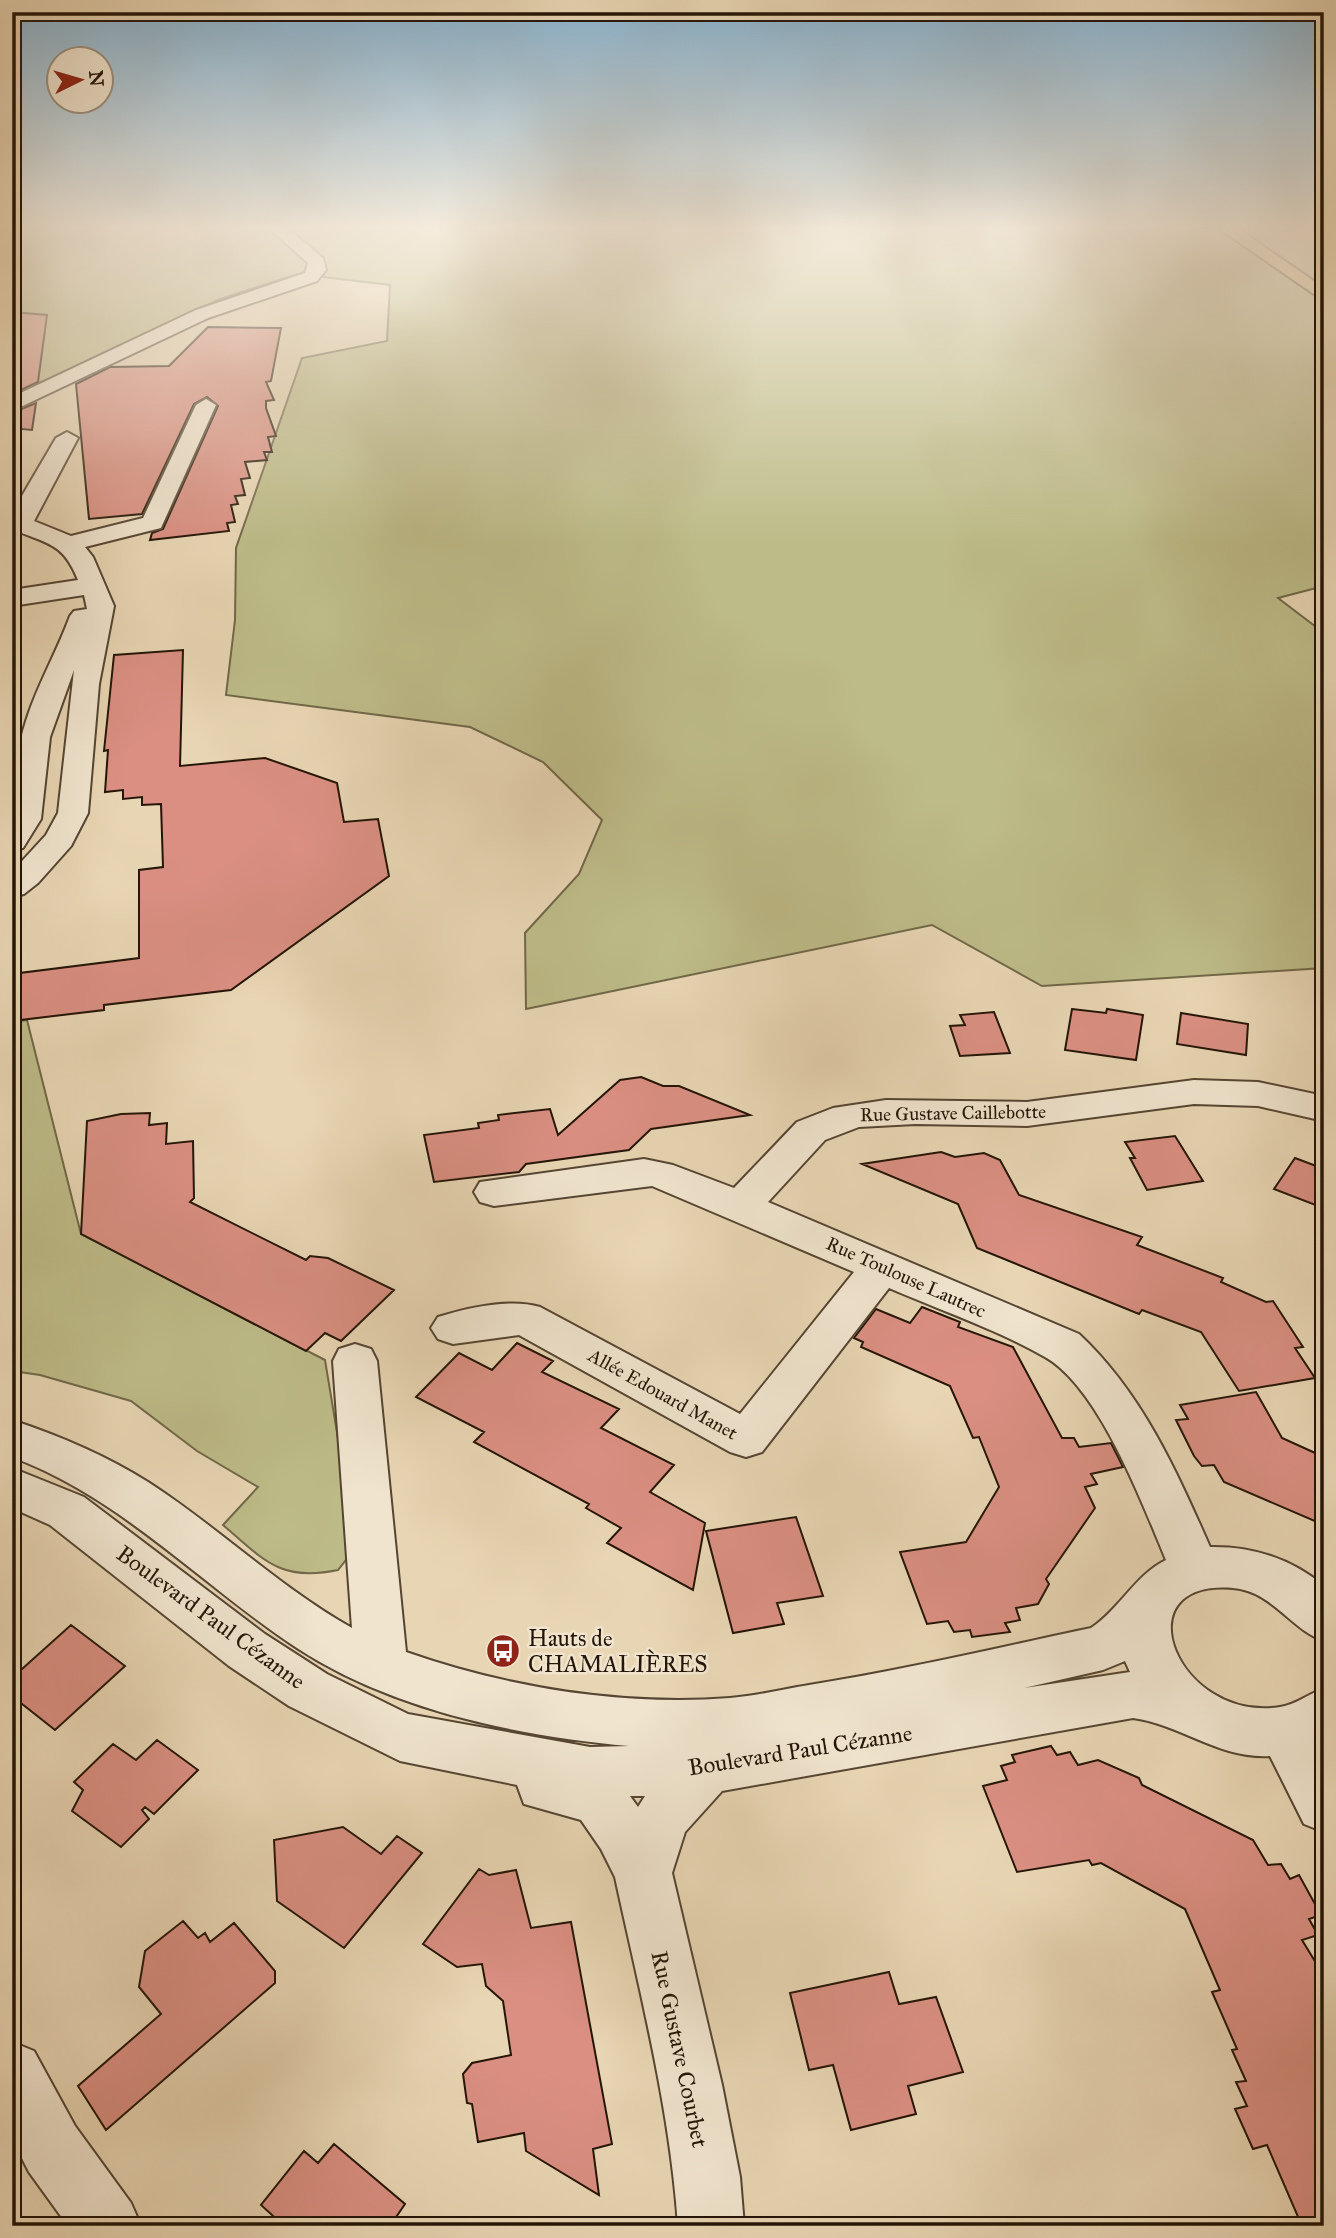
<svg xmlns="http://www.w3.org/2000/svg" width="1336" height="2238" viewBox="0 0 1336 2238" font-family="'IM FELL Great Primer',serif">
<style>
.green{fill:#bdbb88;stroke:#706848;stroke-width:2}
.building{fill:#da8f82;stroke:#241507;stroke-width:2}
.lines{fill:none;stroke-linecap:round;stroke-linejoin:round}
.minor-casing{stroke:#554532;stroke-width:4}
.major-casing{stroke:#241507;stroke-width:4}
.minor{fill:#f0e4ce;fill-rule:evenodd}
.major{fill:#e4ba7a;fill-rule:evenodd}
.labels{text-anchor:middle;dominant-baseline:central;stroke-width:5;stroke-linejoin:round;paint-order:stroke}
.street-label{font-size:19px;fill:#241507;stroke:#f0e4ce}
.near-street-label{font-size:23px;fill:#241507;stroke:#f0e4ce}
.near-poi-label{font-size:23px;fill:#241507;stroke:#f0e4ce;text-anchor:start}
</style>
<rect width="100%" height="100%" fill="#e8d5b3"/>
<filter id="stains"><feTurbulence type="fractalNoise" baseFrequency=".00286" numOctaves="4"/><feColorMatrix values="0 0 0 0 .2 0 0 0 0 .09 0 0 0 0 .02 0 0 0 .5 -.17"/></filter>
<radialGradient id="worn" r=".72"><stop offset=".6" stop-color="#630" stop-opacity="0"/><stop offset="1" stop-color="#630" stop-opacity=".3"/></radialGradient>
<path class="green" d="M12 228H1324V586L1278 598 1324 633V968L1042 986 932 925 526 1009 525 933 579 874 602 820 543 762 470 727 226 695 235 620 236 548 302 358 387 341 390 285 297 274 220 299 12 396Z
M27 1020 81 1234 325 1360 356 1547 338 1570C280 1582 264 1560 223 1525L258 1487 197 1451 131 1401 40 1375 12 1371V1022Z"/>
<path class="building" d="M12 312 47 315 38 382 12 394Z
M208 327 281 328 271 381 266 382 274 400 266 401V408L276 436 268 437 272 452H264L267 460 245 462 250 478 241 479 245 495 235 496 238 504 231 505 235 522 227 523 229 531 150 540 152 533 163 529 218 406 207 397 194 404 142 514 89 519 76 384 110 367 169 366Z
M36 403 32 430 12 428V413Z
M183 650 180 766 265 758 337 783 344 822 378 819 389 876 231 990 104 1005V1010L12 1021V974L139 958V870L163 867 161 804 142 805V797L123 799V790L105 792 108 750 104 751 114 655Z
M1072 1009 1106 1013 1107 1009 1143 1015 1136 1060 1065 1050Z
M994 1012 1010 1053 960 1056 950 1026 965 1025 960 1015Z
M1181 1013 1248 1024 1246 1055 1177 1044Z
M641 1077 663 1086H679L750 1115 651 1129 629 1150 526 1164 519 1172 434 1182 424 1135 479 1128 478 1123 499 1120 498 1115 550 1109 558 1135 620 1080Z
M150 1113 149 1125 167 1123 166 1144 193 1141 194 1198 190 1202 306 1260 310 1256 328 1258 394 1290 341 1341 325 1333 306 1351 81 1234 87 1121 121 1114Z
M1175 1136 1203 1181 1147 1190 1130 1158H1135L1125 1142Z
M941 1152 955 1157 984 1153 1000 1160 1019 1195 1142 1237 1137 1245 1223 1278 1221 1282 1266 1302 1273 1301 1303 1347 1295 1348 1315 1378 1239 1391 1201 1332 1142 1310 1139 1314 977 1248 958 1204 862 1164Z
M1295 1158 1324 1169V1188L1318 1206 1274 1189Z
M922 1307 960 1322 958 1327 1013 1347 1062 1438H1074L1079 1447 1111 1443 1123 1467 1091 1474 1097 1484 1085 1487 1095 1508 1046 1579 1049 1584 1038 1604 1016 1608 1020 1620 1005 1623 1010 1632 972 1637 970 1630 954 1632 948 1621 927 1624 900 1552 966 1542 999 1487 979 1437 973 1438 950 1386 861 1347 863 1342 854 1338 876 1309 910 1323Z
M517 1343 553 1361 542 1372 619 1409 601 1428 674 1465 650 1492 705 1523 693 1590 607 1543 621 1528 586 1508 589 1504 474 1442 484 1432 416 1397 459 1353 492 1370Z
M1256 1392 1282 1438 1324 1457V1525L1224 1482 1214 1465 1202 1466 1194 1456 1176 1420 1188 1419 1180 1405Z
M796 1517 823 1596 777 1603 784 1624 733 1633 706 1531Z
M71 1625 125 1666 55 1730 12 1696V1678Z
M157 1740 198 1770 154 1814 145 1807 142 1810 149 1819 121 1847 72 1811 83 1790 74 1782 113 1744 136 1760Z
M1051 1746 1057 1755 1070 1752 1078 1765 1098 1760 1139 1778 1142 1785 1253 1840 1268 1865 1281 1864 1290 1879 1299 1875 1321 1915 1309 1919 1318 1935 1302 1940 1324 1976V2226H1302L1267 2145 1253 2149 1235 2109 1247 2106 1236 2082 1246 2081 1232 2050 1237 2049 1212 1992 1220 1990 1185 1909 1101 1863 1092 1865 1089 1860 1017 1872 983 1786 1007 1780 1001 1766 1015 1762 1012 1755Z
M343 1827 381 1854 397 1836 422 1853 344 1948 277 1901 274 1840Z
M479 1869 489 1875 516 1870 531 1928 571 1922 612 2144 593 2149 599 2195 526 2151 524 2133 478 2142 472 2104 467 2103 463 2074 472 2063 511 2055 503 2001 486 1986 482 1964 457 1967 423 1944Z
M183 1921 198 1938 205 1933 210 1942 234 1923 275 1971V1983L106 2130 78 2086 161 2014 139 1987 145 1951Z
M889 1972 899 2004 936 1997 963 2072 908 2086 916 2114 851 2130 833 2065 809 2070 790 1993Z
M334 2144 405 2204 390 2226H284L261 2205 304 2151 318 2163Z"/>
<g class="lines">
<g class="minor-casing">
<path id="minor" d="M269 228H287L323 258 326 270 317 281 208 318 12 411V397L196 310 305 273 308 263Z
M206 399 216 405 161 528 85 547 93 557 114 606 99 684 88 813 71 846 38 883 24 894 12 897V872L46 835 58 813 74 670 50 737 41 819 23 848 12 850C12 809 13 761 26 721 37 685 57 652 70 616L74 611 87 609 84 595 12 606V590L78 580C63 542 47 544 12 529V513L56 438 67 432 78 438 34 521 71 536 143 518 196 405Z
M1194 1080 1258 1082 1324 1096V1121L1258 1106 1194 1104 1027 1126 915 1124 859 1127 825 1140 768 1202 1079 1334C1142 1393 1176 1470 1210 1547 1252 1546 1292 1559 1324 1586V1641C1290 1629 1272 1591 1233 1588 1119 1579 1178 1723 1280 1707 1295 1705 1309 1694 1324 1688V1740L1319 1743 1324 1751V1832L1304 1824 1270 1756C1219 1759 1182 1725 1133 1718L722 1791 685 1832 672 1873 722 2085 740 2177 744 2226H678C670 2108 640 1993 615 1877L601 1849 581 1820 524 1804 517 1785 400 1761 289 1706 229 1666 50 1525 12 1508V1468L84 1497 265 1634 327 1674 408 1714 590 1747 629 1746C517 1736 392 1710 297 1648 201 1585 122 1498 12 1457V1420C60 1436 105 1455 148 1482 218 1527 279 1587 352 1628L333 1361 339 1349 355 1344 371 1349 377 1361 406 1652C509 1688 622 1706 730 1698 757 1696 783 1689 809 1685 904 1670 997 1648 1091 1628 1120 1609 1135 1575 1166 1560 1143 1505 1099 1387 1045 1357 998 1330 940 1310 889 1288L762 1452 746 1457 730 1452 519 1335 453 1344 438 1339 431 1328 438 1317C467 1308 510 1298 540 1307L740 1414 854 1272 652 1186 494 1206 480 1202 474 1192 480 1182 644 1159 673 1165 734 1188 797 1122 833 1108 886 1100 1027 1102ZM1125 1661 1130 1672 1024 1688 1103 1670ZM630 1796H645L638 1807Z
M12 2042 34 2051 75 2126 131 2203 141 2226H68L29 2172 12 2139Z"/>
</g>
<g class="major-casing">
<path id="major" d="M1218 228H1237L1324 288V301Z"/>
</g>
<use href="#minor" class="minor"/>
<use href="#major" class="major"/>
</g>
<linearGradient id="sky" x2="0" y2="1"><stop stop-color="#88b5d4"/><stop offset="0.42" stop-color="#f5ecdd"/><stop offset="1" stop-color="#f5ecdd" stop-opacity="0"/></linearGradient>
<rect width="1336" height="542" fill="url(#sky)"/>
<defs>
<g id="bus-disc" transform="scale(1.75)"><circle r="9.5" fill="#8f2418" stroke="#f0e4ce"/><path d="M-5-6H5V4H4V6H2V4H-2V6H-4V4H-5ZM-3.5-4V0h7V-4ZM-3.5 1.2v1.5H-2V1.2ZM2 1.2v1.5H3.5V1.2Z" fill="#fff"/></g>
</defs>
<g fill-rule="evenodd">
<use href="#bus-disc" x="503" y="1651"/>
</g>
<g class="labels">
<g class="street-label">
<text transform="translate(953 1113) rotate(-1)">Rue Gustave Caillebotte</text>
<text transform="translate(906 1277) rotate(24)">Rue Toulouse Lautrec</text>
<text transform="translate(663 1394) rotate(29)">Allée Edouard Manet</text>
</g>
<g class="near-street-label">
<text transform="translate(211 1617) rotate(36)">Boulevard Paul Cézanne</text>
<text transform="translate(800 1750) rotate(-9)">Boulevard Paul Cézanne</text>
<text transform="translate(680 2049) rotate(78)">Rue Gustave Courbet</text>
</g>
<g class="near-poi-label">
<text x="528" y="1638">Hauts de<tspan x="528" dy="26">CHAMALIÈRES</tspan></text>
</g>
</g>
<rect width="1336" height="2238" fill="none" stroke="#e8d5b3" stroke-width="42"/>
<rect x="14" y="14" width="1308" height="2210" fill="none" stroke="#241507" stroke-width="3.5"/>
<rect x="21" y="21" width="1294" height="2196" fill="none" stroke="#241507" stroke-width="2"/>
<g transform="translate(80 80) rotate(85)"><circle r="33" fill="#f0e4ce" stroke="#9e917e" stroke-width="2"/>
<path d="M0-5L12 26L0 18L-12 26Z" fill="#8f2418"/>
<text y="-10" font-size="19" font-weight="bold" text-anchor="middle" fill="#241507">N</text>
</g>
<rect width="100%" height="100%" filter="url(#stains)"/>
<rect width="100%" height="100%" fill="url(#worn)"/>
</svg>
